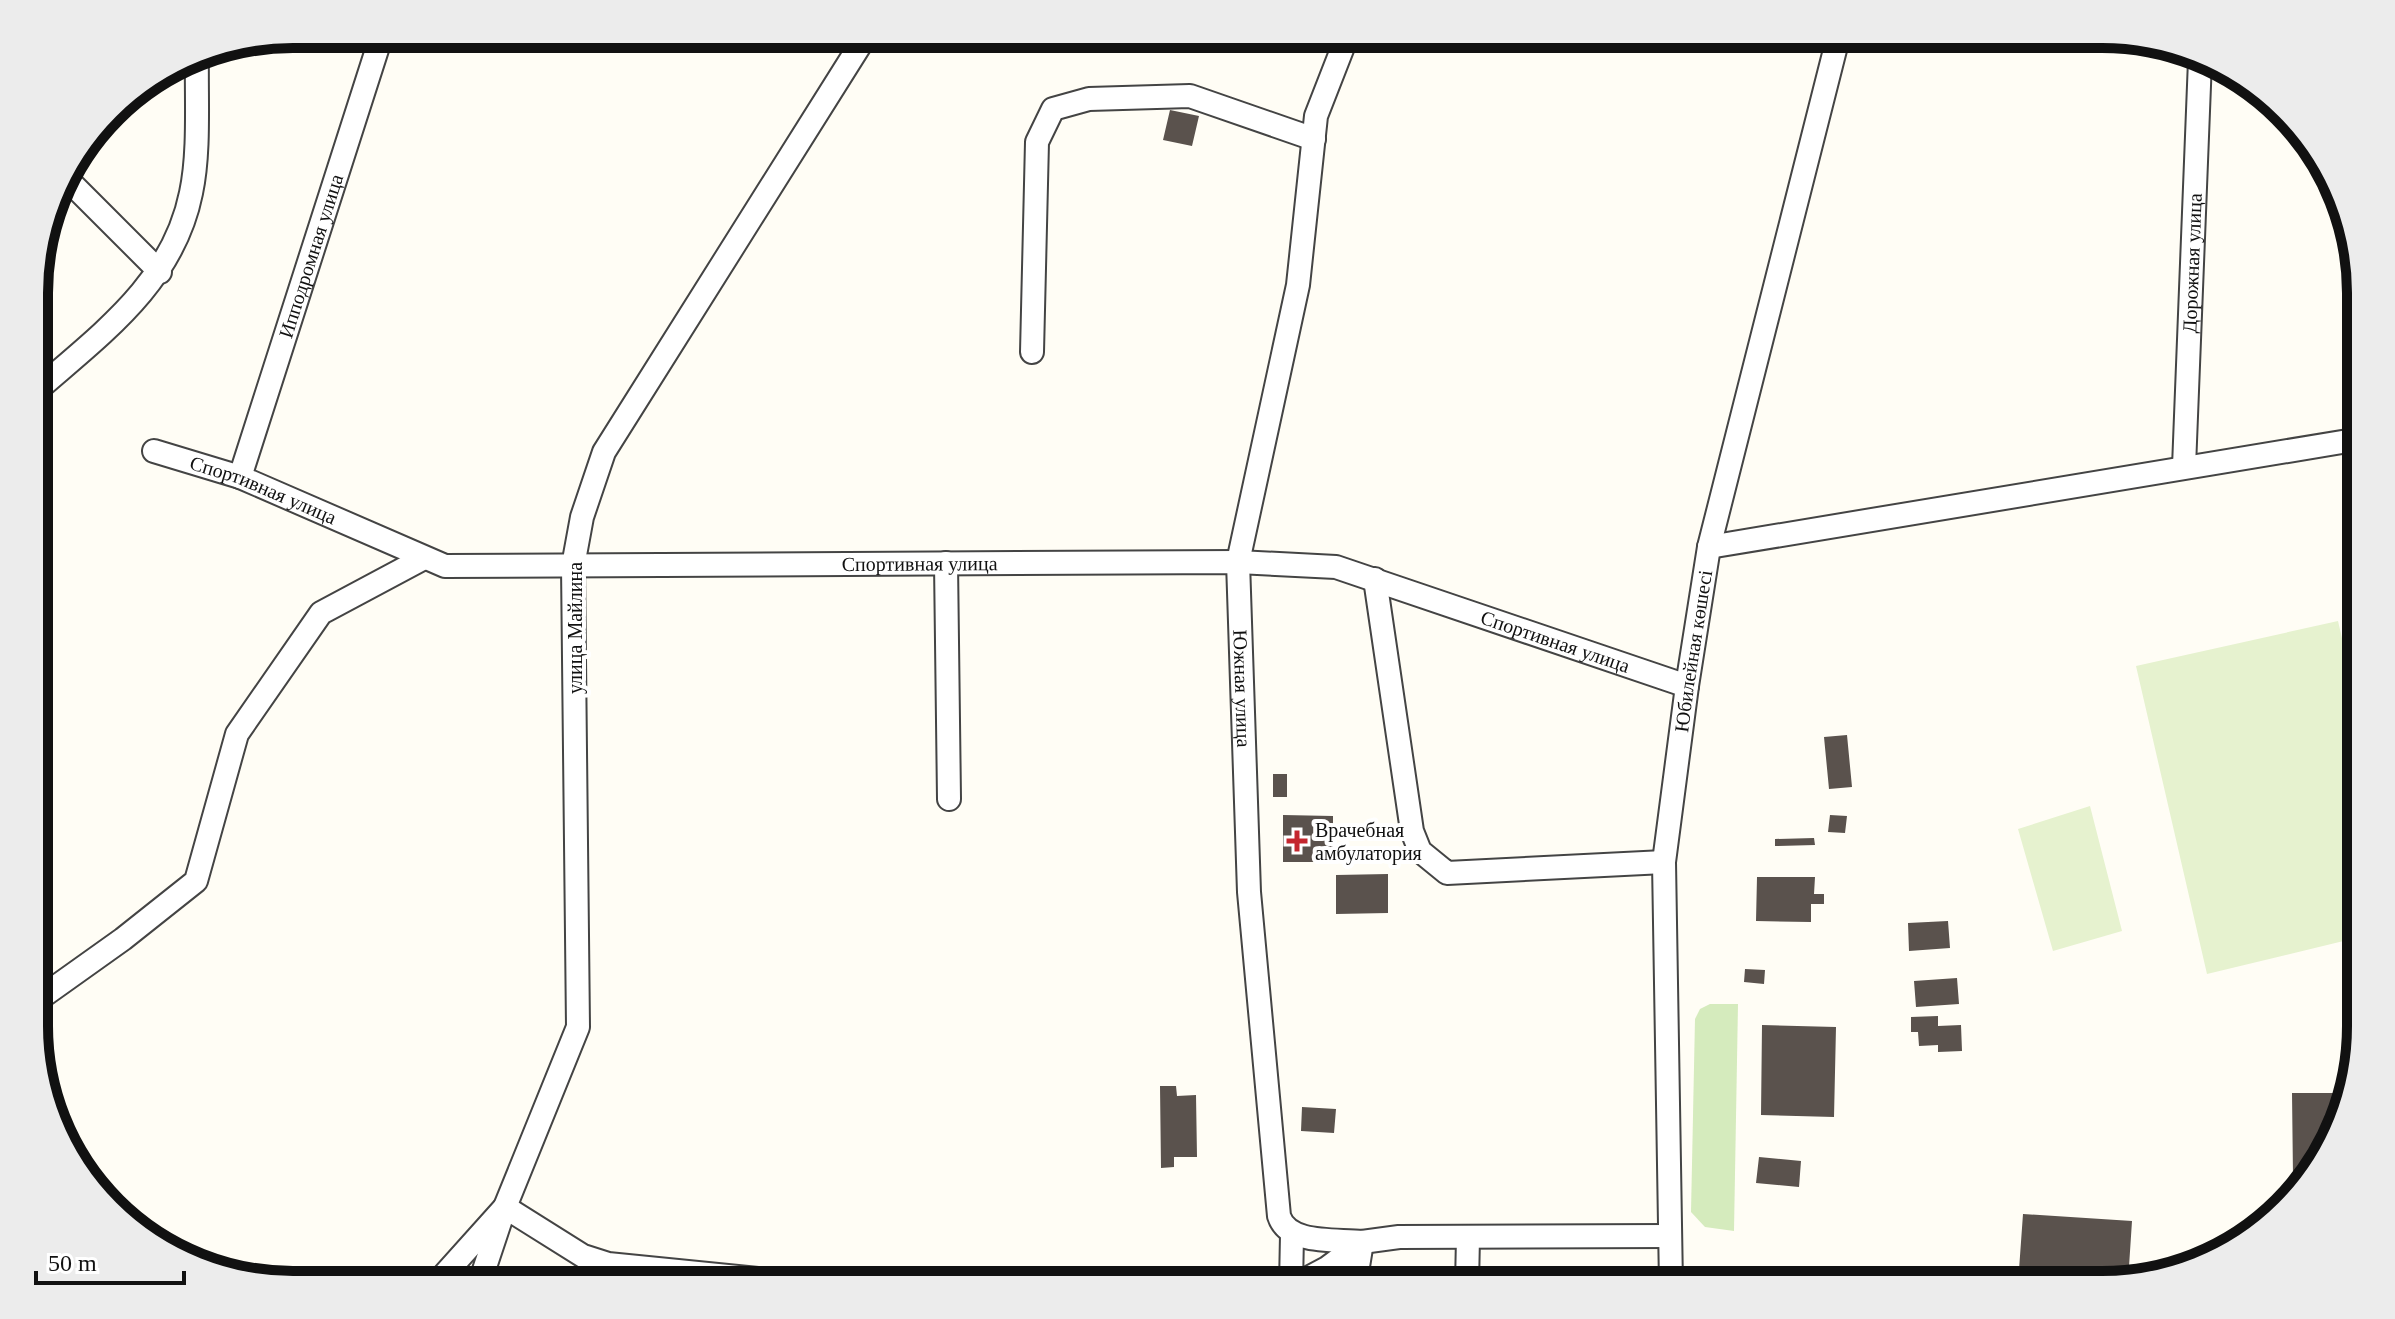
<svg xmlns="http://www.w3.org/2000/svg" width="2395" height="1319" viewBox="0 0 2395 1319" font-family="'Times New Roman',serif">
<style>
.green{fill:#d5ebbd}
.pitch{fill:#e6f2cf}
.building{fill:#5a524d}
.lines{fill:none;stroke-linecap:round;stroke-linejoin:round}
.minor-casing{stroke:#444;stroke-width:26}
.minor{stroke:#fff;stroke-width:22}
.poi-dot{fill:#c4262e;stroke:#fff;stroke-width:3}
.labels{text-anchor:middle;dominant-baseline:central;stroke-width:8;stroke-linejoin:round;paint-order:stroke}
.street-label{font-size:20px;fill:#111;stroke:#fff}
.poi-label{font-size:20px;fill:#111;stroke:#fff;text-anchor:start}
.rim{fill:none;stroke:#111;stroke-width:10}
</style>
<rect width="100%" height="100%" fill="#fffdf5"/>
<path class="green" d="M1710 1004H1738L1734 1231 1705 1227 1691 1212 1695 1019 1700 1009Z"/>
<path class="pitch" d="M2338 621 2360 716V937L2207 974 2136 666Z
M2090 806 2122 931 2053 951 2018 829Z"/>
<path class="building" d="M1170 110 1199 116 1192 146 1163 140Z
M1847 735 1852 787 1829 789 1824 737Z
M1273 774H1287V797H1273Z
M1283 815 1333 816V862H1283Z
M1830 815 1847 816 1845 833 1828 832Z
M1814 838 1815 845 1775 846V839Z
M1388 874V913L1336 914V875Z
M1757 877H1815L1814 894H1824V904H1811V922L1756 921Z
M1948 921 1950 948 1909 951 1908 923Z
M1745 969 1765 970 1764 984 1744 982Z
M1957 978 1959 1004 1916 1007 1914 981Z
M1938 1016V1026L1961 1025 1962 1051 1938 1052V1045L1919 1046 1918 1032H1911V1017Z
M1762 1025 1836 1027 1834 1117 1761 1115Z
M1160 1086H1176L1177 1096 1196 1095 1197 1157H1174V1167L1161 1168Z
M2292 1093H2345L2327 1155 2306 1176 2293 1177Z
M1302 1107 1336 1109 1334 1133 1301 1131Z
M1759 1157 1801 1161 1799 1187 1756 1183Z
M2023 1214 2132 1221 2128 1282 2018 1284Z
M1525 1272 1526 1285H1489L1488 1274Z"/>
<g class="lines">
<g class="minor-casing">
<g id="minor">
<path id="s1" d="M1348 34 1316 116 1298 285 1238 562 1249 892 1279 1216C1288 1245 1336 1239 1362 1242L1355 1285"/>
<path d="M63 175 160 272"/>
<path d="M1032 352 1037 142 1053 109 1089 99 1190 96 1314 139"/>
<path d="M36 391C101 334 173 283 191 193 200 151 196 97 197 53"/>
<path id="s2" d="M154 451 240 477 445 566 1238 562 1336 567 1687 686"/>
<path id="s3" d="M2184 467 2200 60"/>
<path id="s4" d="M240 477 382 34"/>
<path d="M1709 547 2360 439"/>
<path d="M946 563 949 799"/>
<path d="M1375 579 1412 831 1420 851 1447 873 1664 862"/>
<path d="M36 1001 123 939 196 881 237 734 321 613 424 558"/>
<path d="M435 1285 505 1207 583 1256 608 1264 819 1285"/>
<path d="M479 1285 505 1207 578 1027 573 566 582 517 604 452 867 34"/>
<path d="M1291 1285 1292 1235"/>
<path d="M1295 1285 1327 1268 1362 1242 1399 1237 1670 1236"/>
<path d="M1467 1285 1468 1237"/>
<path id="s5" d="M1671 1285 1664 862 1687 686 1709 547 1839 34"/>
</g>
</g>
<use href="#minor" class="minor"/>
</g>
<path class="poi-dot" d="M1293 829h8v8h8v8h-8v8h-8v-8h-8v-8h8z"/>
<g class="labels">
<g class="street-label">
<text stroke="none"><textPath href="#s4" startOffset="232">Ипподромная улица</textPath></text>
<text stroke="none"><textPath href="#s3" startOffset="204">Дорожная улица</textPath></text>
<text stroke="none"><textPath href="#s2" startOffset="116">Спортивная улица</textPath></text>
<text stroke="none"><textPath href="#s2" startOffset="788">Спортивная улица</textPath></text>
<text transform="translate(575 628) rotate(-90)">улица Майлина</text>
<text stroke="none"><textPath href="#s2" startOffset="1436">Спортивная улица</textPath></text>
<text stroke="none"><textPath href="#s5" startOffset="636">Юбилейная көшесі</textPath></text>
<text stroke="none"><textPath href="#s1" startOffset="668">Южная улица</textPath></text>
</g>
<g class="poi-label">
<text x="1315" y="830">Врачебная<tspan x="1315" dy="23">амбулатория</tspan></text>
</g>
</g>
<path d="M0 0H2395V1319H0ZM293 48H2102A245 245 0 0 1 2347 293V1026A245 245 0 0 1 2102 1271H293A245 245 0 0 1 48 1026V293A245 245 0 0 1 293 48Z" fill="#ececec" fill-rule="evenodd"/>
<path class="rim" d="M293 48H2102A245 245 0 0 1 2347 293V1026A245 245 0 0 1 2102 1271H293A245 245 0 0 1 48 1026V293A245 245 0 0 1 293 48Z"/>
<path d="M36 1271v12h148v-12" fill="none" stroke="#111111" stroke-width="4"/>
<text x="48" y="1271" font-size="24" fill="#111111" stroke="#ffffff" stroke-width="6" paint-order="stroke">50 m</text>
</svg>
